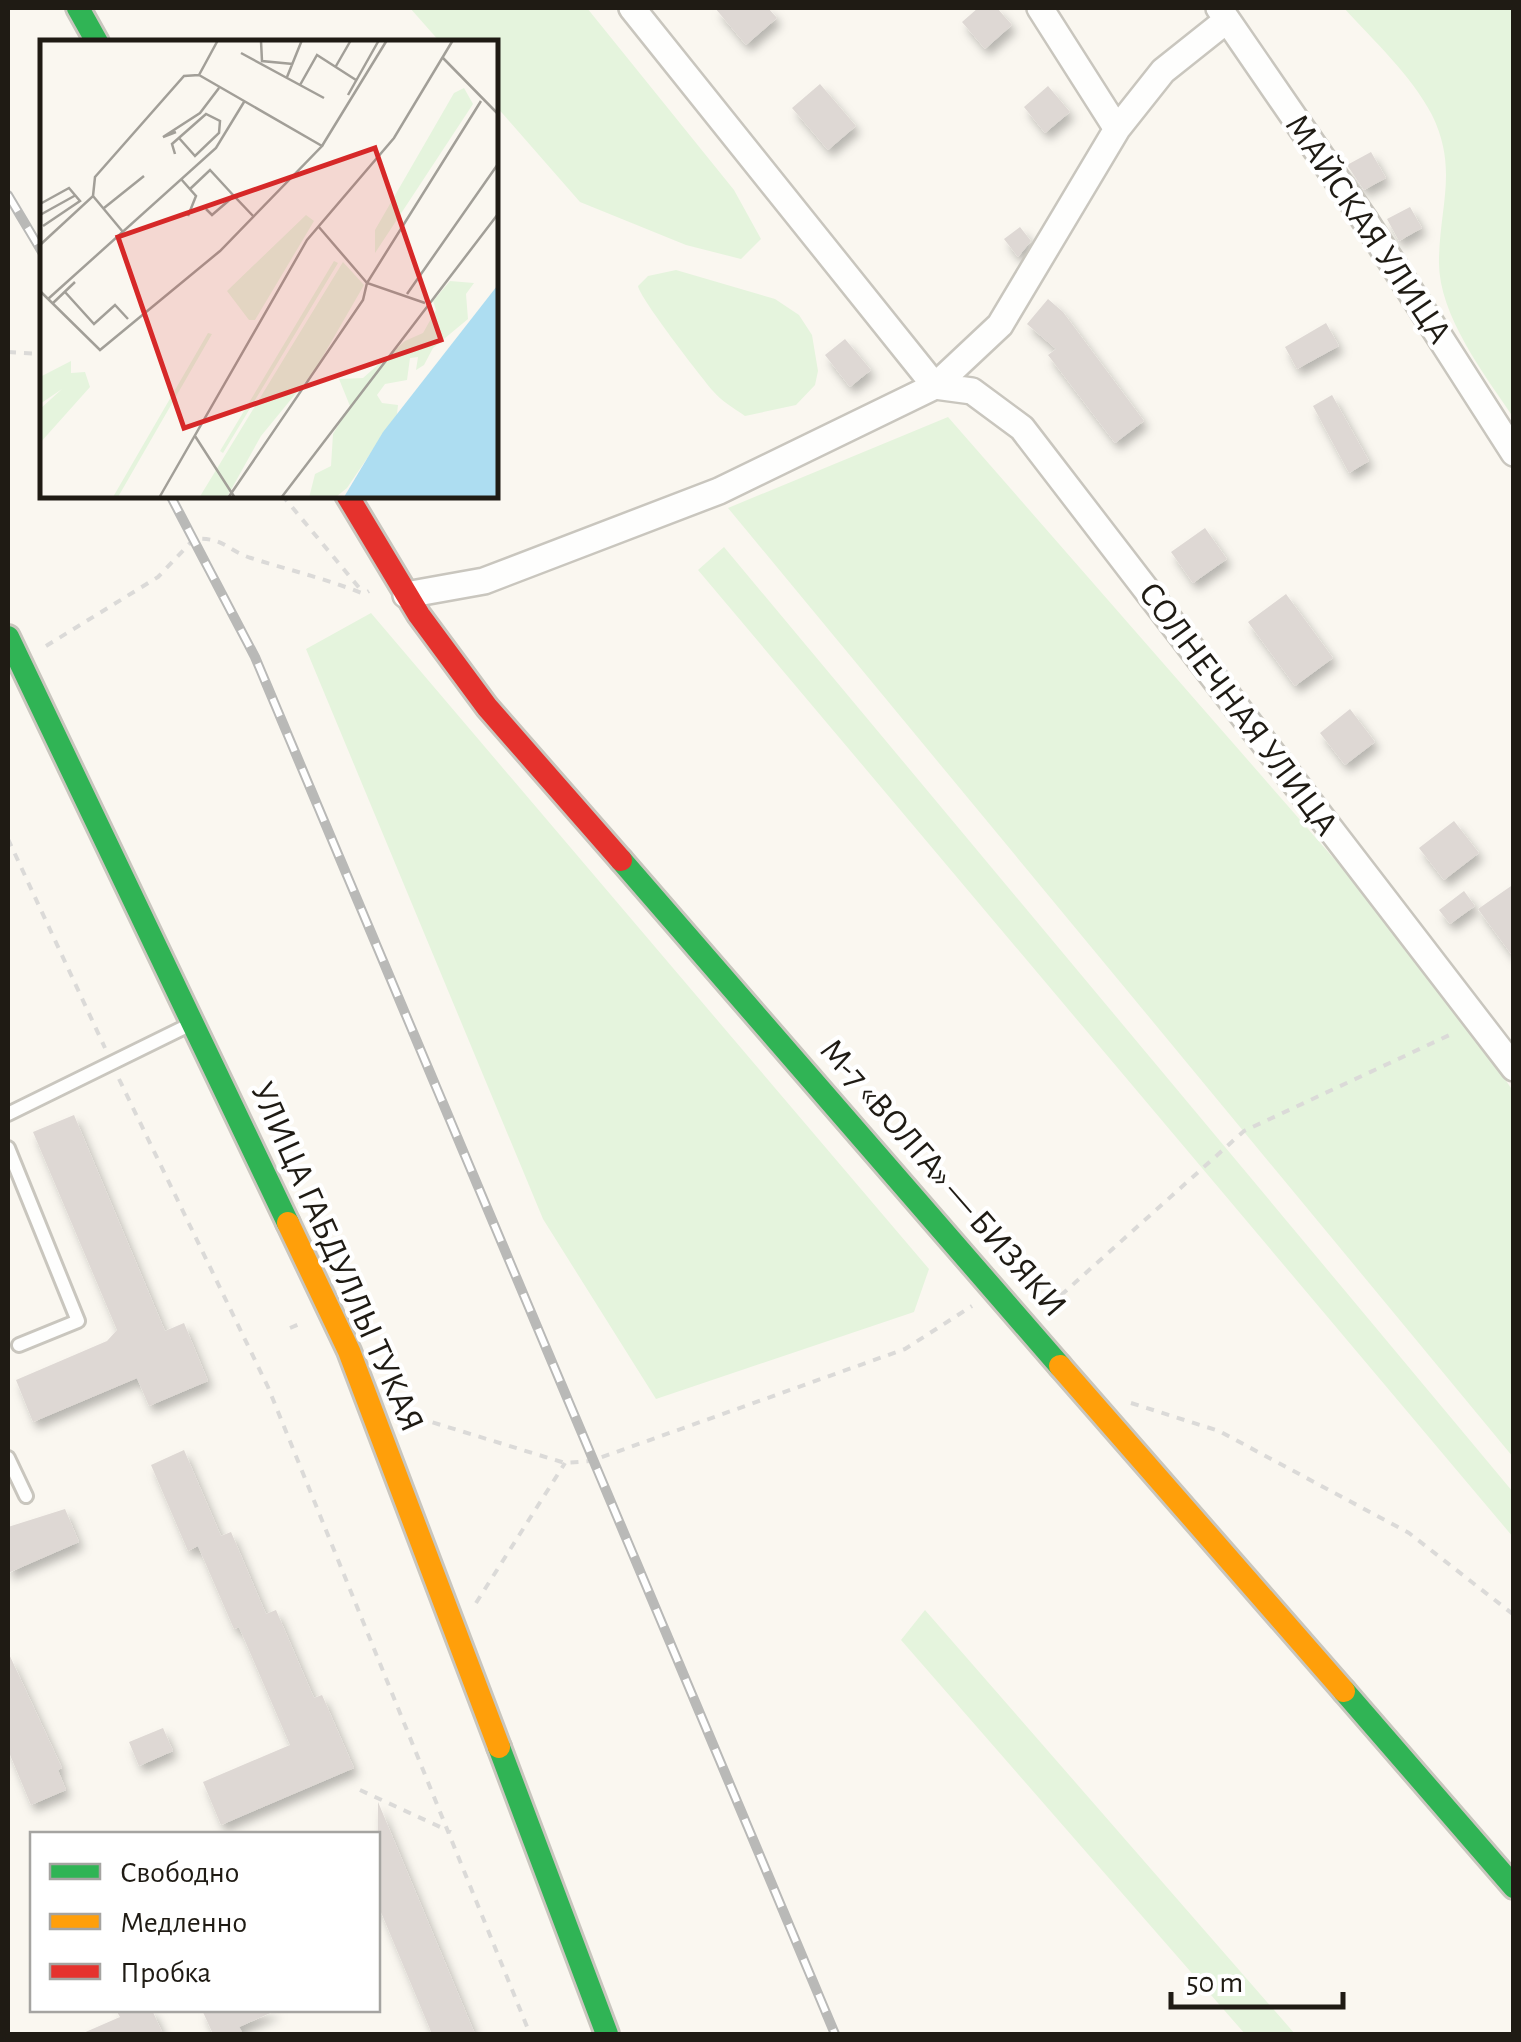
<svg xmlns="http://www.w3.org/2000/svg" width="1521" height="2042" viewBox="0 0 1521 2042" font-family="'Alegreya Sans',sans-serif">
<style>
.green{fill:#e5f4dd}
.building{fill:#ded8d4;filter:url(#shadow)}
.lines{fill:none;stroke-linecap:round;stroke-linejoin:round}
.lane-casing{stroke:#c9c6be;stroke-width:18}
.street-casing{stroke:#c9c6be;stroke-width:30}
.fast-casing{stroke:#c9c6be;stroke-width:28}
.slow-casing{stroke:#c9c6be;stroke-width:28}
.jam-casing{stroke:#c9c6be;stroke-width:28}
.path{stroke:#dbdad8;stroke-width:4;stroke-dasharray:8 8;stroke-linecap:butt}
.lane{stroke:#fefefd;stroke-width:12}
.street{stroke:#fefefd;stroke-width:25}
.fast{stroke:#30b455;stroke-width:22}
.slow{stroke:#ff9f0a;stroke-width:22}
.jam{stroke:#e5322d;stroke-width:22}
.rail-casing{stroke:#b9b9b7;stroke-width:10}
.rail{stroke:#fff;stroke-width:6;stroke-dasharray:19;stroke-linecap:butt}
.labels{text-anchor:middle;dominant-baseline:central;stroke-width:9;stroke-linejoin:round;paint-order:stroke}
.street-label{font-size:35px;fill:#1f1b14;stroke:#fff}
.inset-road{fill:none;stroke:#a29f98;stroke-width:2.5}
.view{fill:#d62828;fill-opacity:0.15;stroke:#d62828;stroke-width:5}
.inset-edge{fill:none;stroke:#1f1b14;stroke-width:5}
</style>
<defs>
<filter id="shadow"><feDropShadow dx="4.5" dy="7" stdDeviation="5" flood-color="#0004"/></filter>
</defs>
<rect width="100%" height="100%" fill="#faf7f0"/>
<path class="green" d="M410 8H587L734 190 761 239 741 259 686 245 580 202 495 105V42H440Z
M1344 8H1513V417C1484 374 1437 313 1439 259 1440 205 1458 168 1432 115 1411 75 1374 41 1344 8Z
M676 270 775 299 799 315 812 335 818 371 815 385 796 405 745 416C734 408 721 401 713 391 701 377 639 297 638 286L648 276Z
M948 417 1427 965 1513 1091V1457L728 508Z
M724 547 1513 1492V1537L698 570Z
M371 613 929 1269 914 1312 656 1399 543 1219 306 649Z
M925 1610 1295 2034H1245L901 1640Z"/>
<path class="building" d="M715 8H768L777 18 746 45Z
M978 8H997L1012 25 985 49 962 22Z
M820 84 856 126 828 150 792 108Z
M1048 86 1070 112 1045 133 1024 107Z
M1371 152 1386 178 1364 190 1347 165Z
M1410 207 1422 228 1399 241 1387 219Z
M1020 227 1031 241 1018 257 1004 239Z
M1048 299 1063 312 1144 421 1115 443 1048 355 1056 349 1027 324Z
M1326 323 1339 346 1297 369 1285 347Z
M845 339 871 370 850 387 825 355Z
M1332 395 1369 461 1349 473 1313 406Z
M1205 528 1227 559 1193 583 1171 552Z
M1286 594 1333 658 1295 686 1248 622Z
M1350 709 1375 742 1345 765 1320 733Z
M1454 821 1479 853 1444 880 1419 848Z
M1514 884V958L1478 909Z
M1464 891 1475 906 1450 924 1439 910Z
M74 1115 165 1331 184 1323 208 1381 149 1406 137 1378 33 1422 16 1380 107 1341 117 1330 33 1132Z
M184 1450 221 1536 231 1532 266 1614 276 1610 314 1698 322 1695 354 1768 221 1825 203 1782 290 1745 239 1627 234 1629 198 1546 188 1551 151 1465Z
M65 1509 79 1542 8 1573V1527Z
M8 1652 62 1768 58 1770 66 1790 31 1805 8 1750Z
M163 1728 173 1751 139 1766 129 1742Z
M378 1802 475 2034H432L378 1905Z
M116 2010H152L163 2034H81L120 2017Z
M202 2010H277L239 2027 243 2034H213Z"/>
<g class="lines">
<g class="lane-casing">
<path id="lane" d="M8 1114 189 1025
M8 1148 78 1321 19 1345
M8 1458 26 1496"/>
</g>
<g class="street-casing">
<path id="street" d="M632 8 935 386
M1040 8 1117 129
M1219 8 1366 222 1514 453
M935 386 972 391 1022 428 1514 1068
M406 595 484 581 719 491 935 386 1000 325 1117 129 1163 71 1227 20"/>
</g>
<g class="fast-casing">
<path id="fast" d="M78 8 97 42
M8 637 288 1223
M621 860 1060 1366
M1344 1691 1514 1887
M499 1747 607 2034"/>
</g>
<g class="slow-casing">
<path id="slow" d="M288 1223 349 1351 499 1747
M1060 1366 1344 1691"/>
</g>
<g class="jam-casing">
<path id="jam" d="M347 495 419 615 487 707 621 860"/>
</g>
<path class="path" d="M8 352 42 354
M282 495 361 590
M46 646 158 577 194 539C224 537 226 550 251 558 289 570 327 579 364 594L369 591
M8 839 105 1048
M119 1079 268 1387 530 2034
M1049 1306 1244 1131 1456 1032
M290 1328 304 1322
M1131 1403 1219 1431 1409 1533 1514 1615
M402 1413 565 1463 591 1461 905 1349 972 1306
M476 1603 565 1463
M360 1790 451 1832"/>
<use href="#lane" class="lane"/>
<use href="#street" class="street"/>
<use href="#fast" class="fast"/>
<use href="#slow" class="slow"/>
<use href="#jam" class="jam"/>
<g class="rail-casing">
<path id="rail" d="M8 195 42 252
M170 495 255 657 835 2034"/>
</g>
<use href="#rail" class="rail"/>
</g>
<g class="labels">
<g class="street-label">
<text transform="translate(1368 229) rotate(56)">МАЙСКАЯ УЛИЦА</text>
<text transform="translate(1238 709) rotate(53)">СОЛНЕЧНАЯ УЛИЦА</text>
<text transform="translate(943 1178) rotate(49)">М-7 «ВОЛГА» — БИЗЯКИ</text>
<text transform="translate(337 1257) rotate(66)">УЛИЦА ГАБДУЛЛЫ ТУКАЯ</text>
</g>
</g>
<g transform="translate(40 40)">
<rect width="458" height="458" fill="#faf7f0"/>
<path d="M424 48 433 64 335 213V190L414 53ZM266 175 274 181 215 280H209L187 251ZM294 221 298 223 183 413 180 411ZM303 222 324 245 275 330 221 396 187 457 159 458ZM410 241 434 243 426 254 428 279 393 308 384 325 376 330 378 317 370 318 367 340 345 344 337 355 342 363 358 365 357 374 307 448 296 457 269 458 275 434 291 426 293 394 310 366 299 339 323 338 365 301 383 293 396 270 393 261ZM168 293 172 294 78 457H73ZM31 321V333L45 332 50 347 0 403V369L22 349 0 364V337Z" fill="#e5f4dd"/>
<path d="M457 246V457H304L343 392Z" fill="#adddf1"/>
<path class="inset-road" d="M221 1 222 21 253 24M201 13 284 58M403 18 458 74M296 26 311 0M159 35 178 0M247 37 262 0M260 45 277 15 316 40M308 55 339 0M136 92 123 97 160 73 179 48M282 106 347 0M135 114 132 104 166 74 180 81 179 93 155 116 139 98M141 139 156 156 148 176M150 149 170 130 194 156M53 156 55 137 144 36 159 35M0 164 29 148 40 161 3 186M64 168 104 136M166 169 172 175 194 156 214 177M0 175 36 155M278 186 327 243 385 263M0 205 53 156 83 192M0 251 60 310 180 211 282 106 159 35M25 252 54 284 75 265 88 279M367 254 458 124M8 259 176 108 204 62M12 264 35 242M155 396 195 458M119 458 267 200 354 98 413 0M188 458 323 260 327 243 441 61M241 458 458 174"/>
<path class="view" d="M335 108 401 300 144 388 78 197Z"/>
<rect width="458" height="458" class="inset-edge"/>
</g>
<rect width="1521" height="2042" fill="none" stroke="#1f1b14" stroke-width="20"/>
<rect x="30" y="1832" width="350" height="180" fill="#ffffff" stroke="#a5a4a1" stroke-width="2.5"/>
<rect x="50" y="1864" width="50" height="15" fill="#30b455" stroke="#a5a4a1" stroke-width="2.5"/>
<text x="120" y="1882" font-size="30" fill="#1f1b14">Свободно</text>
<rect x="50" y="1914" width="50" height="15" fill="#ff9f0a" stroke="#a5a4a1" stroke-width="2.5"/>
<text x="120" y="1932" font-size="30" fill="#1f1b14">Медленно</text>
<rect x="50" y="1964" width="50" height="15" fill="#e5322d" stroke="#a5a4a1" stroke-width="2.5"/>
<text x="120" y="1982" font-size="30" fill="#1f1b14">Пробка</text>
<path d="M1171 1992v15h172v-15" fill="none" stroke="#1f1b14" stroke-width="5"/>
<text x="1186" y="1992" font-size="30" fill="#1f1b14" stroke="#ffffff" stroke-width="8" paint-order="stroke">50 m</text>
</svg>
